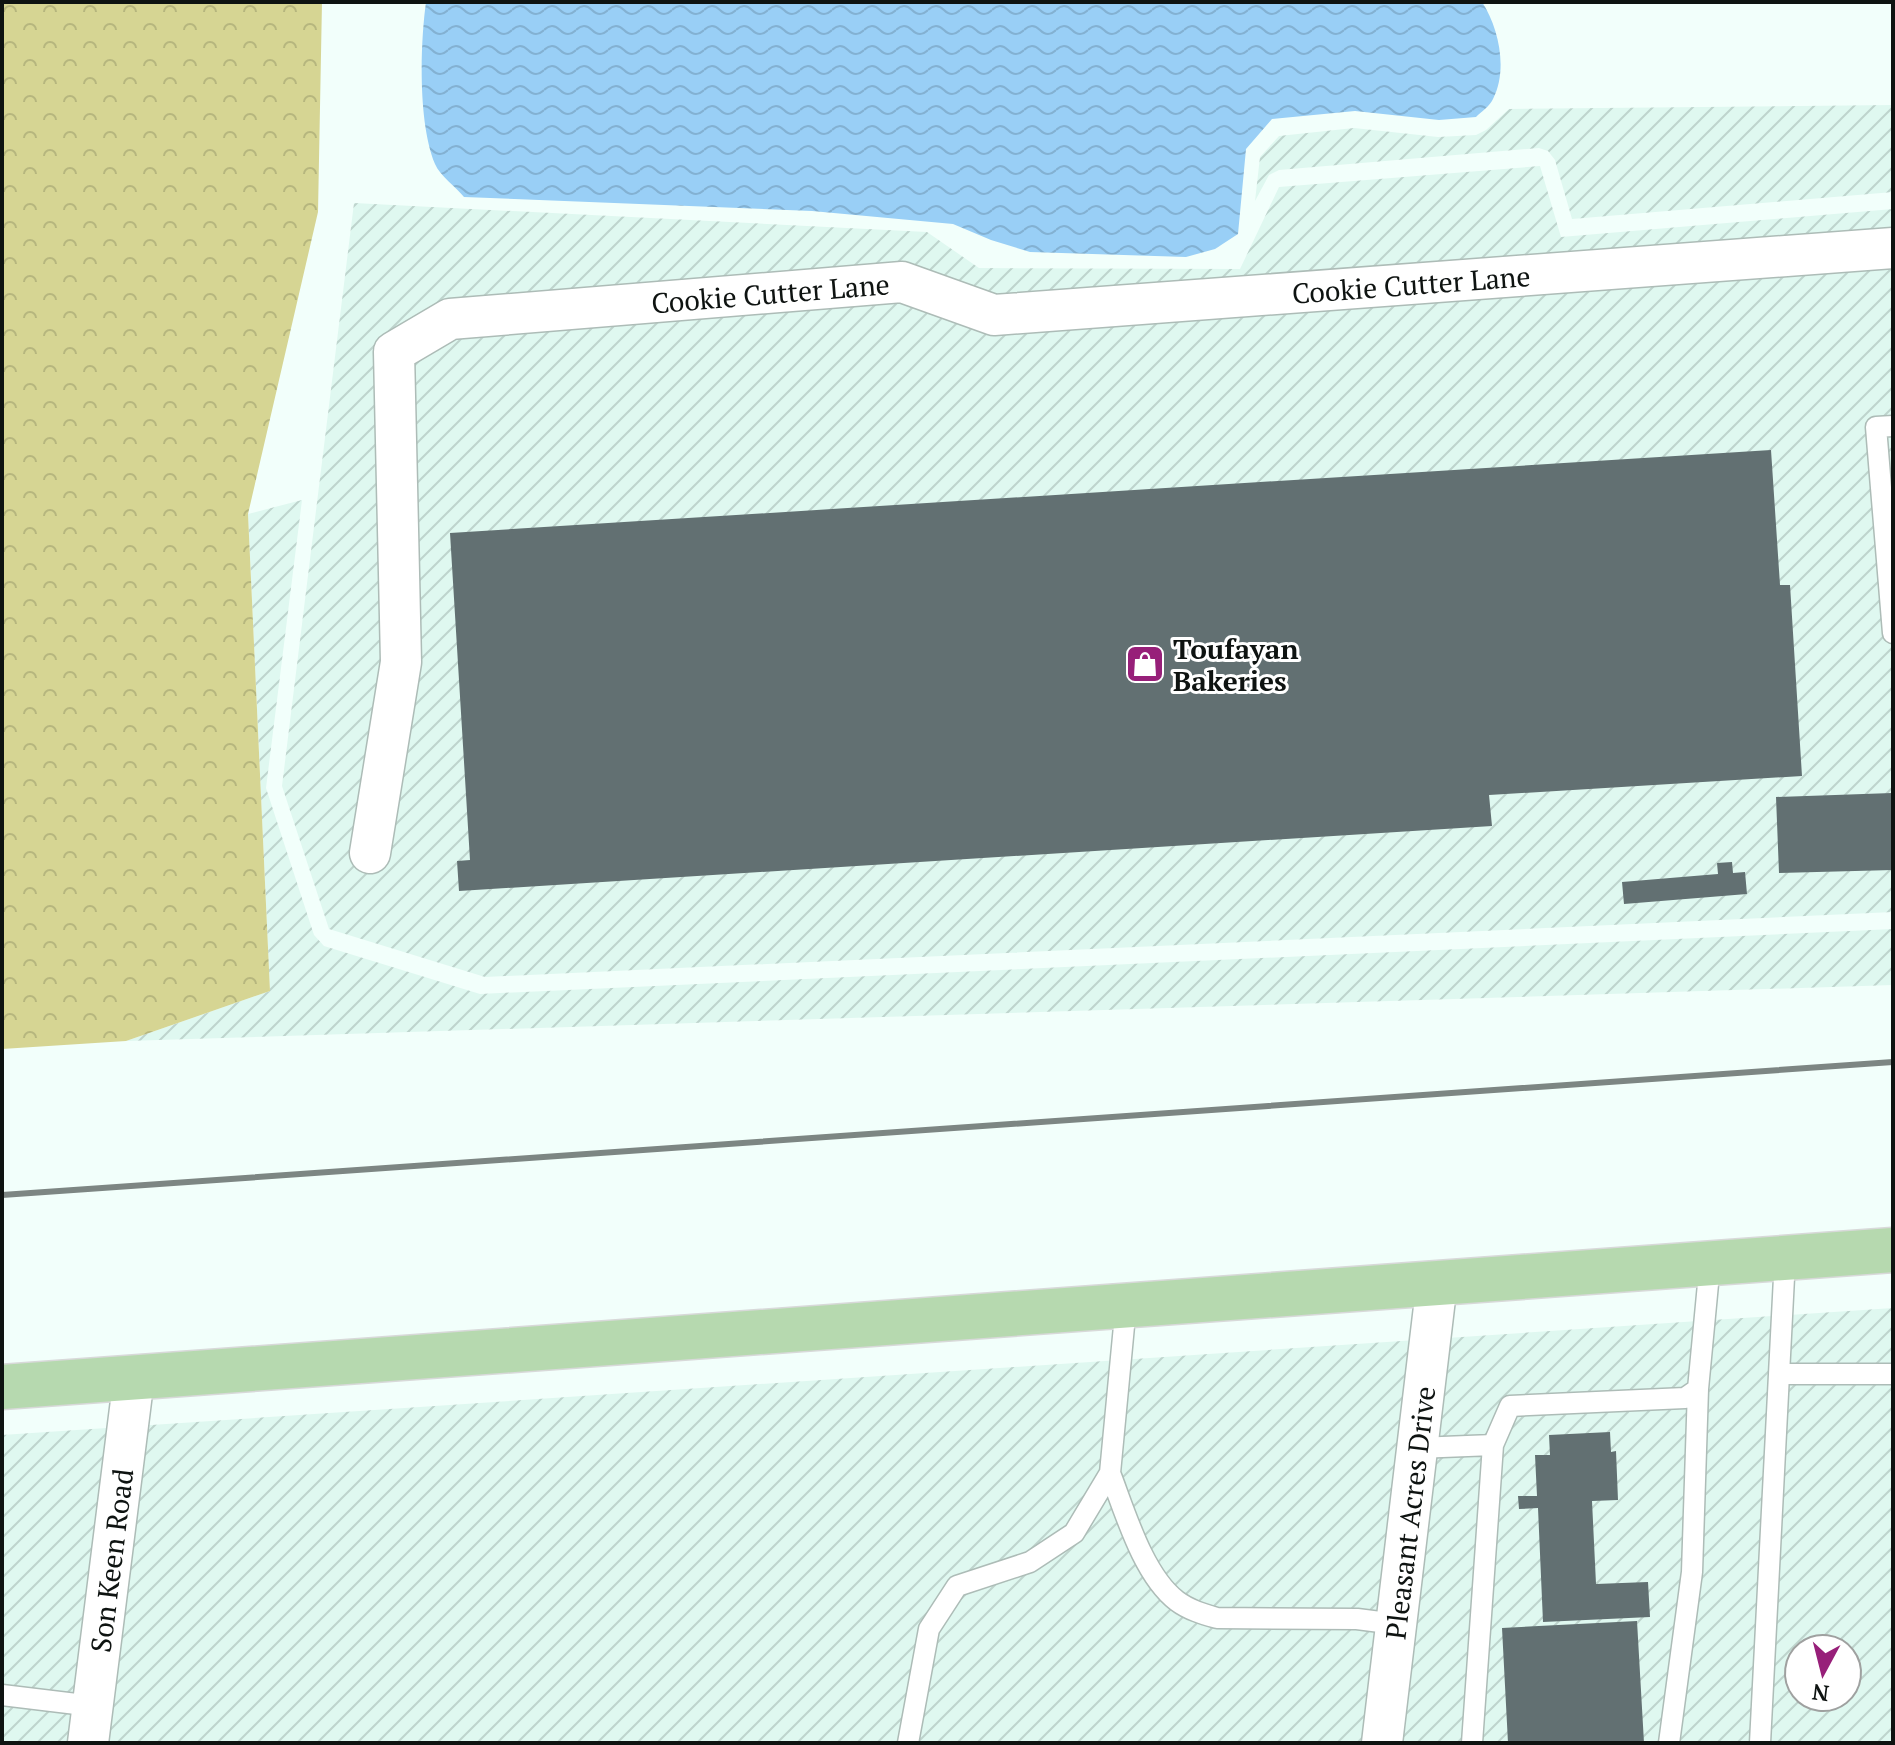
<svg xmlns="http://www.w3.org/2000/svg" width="1895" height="1745" viewBox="0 0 1895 1745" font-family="'PT Serif',serif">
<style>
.industrial{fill:url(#industrial-furrows);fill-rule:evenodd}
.forest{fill:url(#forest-crowns)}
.water{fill:url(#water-waves)}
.building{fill:#627072}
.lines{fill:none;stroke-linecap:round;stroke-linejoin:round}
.service-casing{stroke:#adbcb7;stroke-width:23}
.minor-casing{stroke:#adbcb7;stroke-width:43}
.primary-casing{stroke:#d8d9d9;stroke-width:47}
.service{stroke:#fff;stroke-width:20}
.minor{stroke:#fff;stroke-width:40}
.primary{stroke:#b6d9af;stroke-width:44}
.rail{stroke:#7d8683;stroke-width:6}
.labels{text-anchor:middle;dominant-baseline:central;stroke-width:6;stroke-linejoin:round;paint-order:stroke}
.street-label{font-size:28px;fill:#0e1311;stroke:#fff}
.poi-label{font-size:28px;font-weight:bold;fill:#0e1311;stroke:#fff;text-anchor:start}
</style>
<defs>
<pattern id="industrial-furrows" width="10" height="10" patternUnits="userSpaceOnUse" patternTransform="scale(2)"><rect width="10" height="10" fill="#dff8f0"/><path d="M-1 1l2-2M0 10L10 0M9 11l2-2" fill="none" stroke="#bed4cd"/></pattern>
<pattern id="forest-crowns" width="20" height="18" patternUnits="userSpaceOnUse" patternTransform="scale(2)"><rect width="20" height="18" fill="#d6d593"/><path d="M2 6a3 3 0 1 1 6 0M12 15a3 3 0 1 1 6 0" fill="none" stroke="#b6b67e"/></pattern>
<pattern id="water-waves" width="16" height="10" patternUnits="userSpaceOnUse" patternTransform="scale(2)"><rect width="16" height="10" fill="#99cff6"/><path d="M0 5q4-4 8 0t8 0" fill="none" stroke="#83b1d2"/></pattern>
</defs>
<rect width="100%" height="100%" fill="#f2fffb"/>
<path class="industrial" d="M1893 105V192L1572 219 1555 160 1548 151 1539 148 1279 170 1269 175 1255 201 1260 157 1279 136 1354 128 1438 137 1476 135 1486 130 1509 109Z
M1540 166 1561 237 1893 209V912L485 977 329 929 282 786 354 203 927 232 979 268 1240 269 1279 187Z
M302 500 266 788 314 935 324 946 480 994 1893 929V985L126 1041 270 991 248 514Z
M1893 1308V1743H2V1435ZM1799 1649H1847V1697H1799Z"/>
<path class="forest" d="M2 2H322L318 212 248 514 270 991 126 1041 2 1049Z"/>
<path class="water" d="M426 2H1482C1499 28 1508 70 1493 99 1490 106 1481 112 1476 117L1439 120 1355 111 1272 119 1246 149 1238 234 1215 249 1186 257 1030 252 991 240 953 224 812 211 464 197C456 187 440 176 435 164 418 123 420 46 426 2Z"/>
<path class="building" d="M1771 450 1780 585H1790L1802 776 1489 795 1492 826 459 891 457 861 470 860 450 533Z
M1892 793 1893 870 1779 873 1776 797Z
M1732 862 1733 873 1745 872 1747 894 1624 904 1622 882 1718 874 1717 863Z
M1610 1432 1611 1452 1616 1451 1618 1500 1592 1501 1596 1584 1648 1582 1650 1617 1543 1622 1538 1508 1519 1509 1518 1496H1537L1535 1455H1550L1549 1435Z
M1637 1621 1644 1743H1508L1502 1628Z"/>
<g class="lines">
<g class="service-casing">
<path id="service" d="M1893 426 1876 427 1893 633
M1779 1374H1893
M1417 1448 1493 1445 1510 1406 1685 1398 1698 1389 1710 1263
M1110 1473C1125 1512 1143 1575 1177 1601 1189 1610 1203 1614 1217 1618L1357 1619 1396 1624
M2 1695 93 1706
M908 1743 929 1629 957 1586 1030 1562 1074 1533 1110 1473 1126 1305
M1472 1743 1493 1445
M1669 1743 1692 1572 1698 1389
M1760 1743 1785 1258"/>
</g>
<g class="minor-casing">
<g id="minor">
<path id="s1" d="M370 853 401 662 394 352 450 319 902 282 994 315 1893 248"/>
<path id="s2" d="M88 1743 134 1377"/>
<path id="s3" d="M1382 1743 1437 1282"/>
</g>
</g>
<g class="primary-casing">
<path id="primary" d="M2 1387 1893 1250"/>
</g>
<use href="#service" class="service"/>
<use href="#minor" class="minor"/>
<use href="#primary" class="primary"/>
<path class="rail" d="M2 1195 1893 1062"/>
</g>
<defs>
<g id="shop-square" transform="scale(2)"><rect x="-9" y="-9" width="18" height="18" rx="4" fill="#971f79" stroke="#fff"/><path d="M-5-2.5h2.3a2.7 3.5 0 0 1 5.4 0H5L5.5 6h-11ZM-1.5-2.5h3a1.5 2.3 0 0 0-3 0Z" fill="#fff"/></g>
</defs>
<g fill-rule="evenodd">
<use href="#shop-square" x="1145" y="664"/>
</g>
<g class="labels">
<g class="street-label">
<text stroke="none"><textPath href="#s1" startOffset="1538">Cookie Cutter Lane</textPath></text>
<text stroke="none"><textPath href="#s1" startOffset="890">Cookie Cutter Lane</textPath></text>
<text stroke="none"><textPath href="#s3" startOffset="232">Pleasant Acres Drive</textPath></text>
<text stroke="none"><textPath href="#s2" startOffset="184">Son Keen Road</textPath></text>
</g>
<g class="poi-label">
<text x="1173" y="648">Toufayan<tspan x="1173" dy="32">Bakeries</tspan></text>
</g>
</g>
<rect width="1895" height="1745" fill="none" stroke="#0e1311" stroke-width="8"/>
<g transform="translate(1823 1673) rotate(187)"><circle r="38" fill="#ffffff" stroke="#9fa1a0" stroke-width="2"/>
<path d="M0-6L14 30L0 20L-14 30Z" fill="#971f79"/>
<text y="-12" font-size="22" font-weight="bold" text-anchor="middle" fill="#0e1311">N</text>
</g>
</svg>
